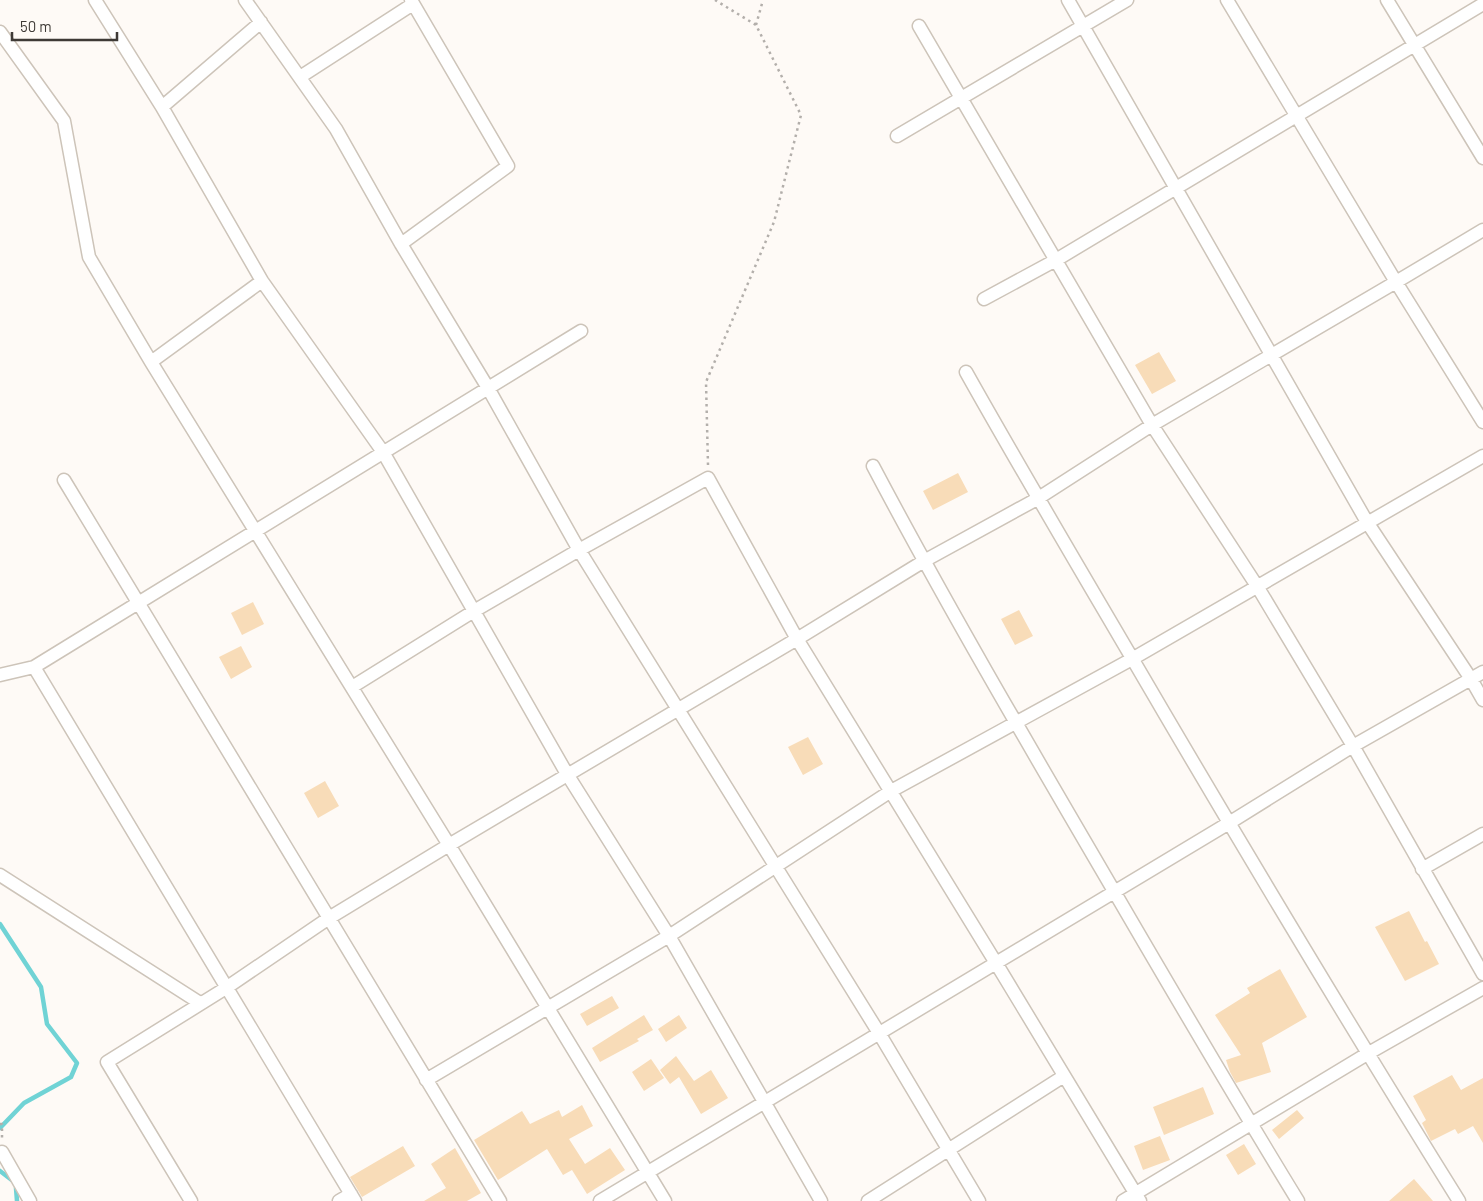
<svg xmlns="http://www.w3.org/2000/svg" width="1483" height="1201" viewBox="0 0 1483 1201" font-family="Barlow,sans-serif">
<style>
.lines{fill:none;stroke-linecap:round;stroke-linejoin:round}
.stream{stroke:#70d3d5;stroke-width:4.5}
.building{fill:#f8dcb8}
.minor-casing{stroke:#cdc4b9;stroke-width:15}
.path{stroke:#b3afab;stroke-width:2.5;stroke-dasharray:2.5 4;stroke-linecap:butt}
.minor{stroke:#fff;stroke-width:12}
</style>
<rect width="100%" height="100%" fill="#fefaf6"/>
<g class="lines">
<path class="stream" d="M0 924 41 987 47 1024 77 1063 71 1077 24 1103 0 1128
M0 1171 13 1181
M16 1188 17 1201"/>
</g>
<path class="building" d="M1159 352 1176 381 1152 394 1135 365Z
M958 473 968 492 933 510 923 491Z
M253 602 264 624 242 635 231 613Z
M1019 610 1033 636 1015 645 1001 619Z
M241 646 252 667 231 679 219 657Z
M808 737 823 764 803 775 788 747Z
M325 781 339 806 318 818 304 793Z
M1409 911 1425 942 1427 941 1439 964 1405 981 1375 927Z
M1280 969 1307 1017 1262 1043 1271 1072 1236 1083 1230 1072 1226 1060 1241 1055 1215 1015 1250 993 1247 988Z
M612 996 619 1008 587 1026 580 1014Z
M644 1015 653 1030 637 1039 639 1041 600 1062 592 1048Z
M679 1015 687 1028 666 1042 658 1029Z
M676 1056 694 1081 711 1070 728 1098 701 1114 679 1077 670 1084 660 1070Z
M651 1059 664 1078 644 1091 632 1072Z
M1452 1075 1461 1090 1483 1078V1143L1473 1126 1458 1134 1455 1129 1431 1141 1422 1123 1426 1120 1413 1096Z
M1203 1087 1214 1114 1164 1135 1153 1107Z
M582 1105 593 1126 569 1139 585 1164 610 1148 625 1170 587 1194 572 1170 563 1175 547 1149 498 1180 474 1140 522 1111 530 1124 559 1110 562 1117Z
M1297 1110 1304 1118 1279 1139 1272 1130Z
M1160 1136 1170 1160 1143 1170 1134 1146Z
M1244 1144 1256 1164 1238 1175 1226 1155Z
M403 1146 415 1166 362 1197 350 1177Z
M455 1148 481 1193 467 1201H424L446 1188 431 1164Z
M1414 1179 1433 1201H1389Z"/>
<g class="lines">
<g class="minor-casing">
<path id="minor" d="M95 0 162 107 262 281 383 452 567 774 669 936 821 1201
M245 0 336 129 401 244 488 388 579 550 879 1033 979 1201
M1068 0 1367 522 1471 679 1483 700
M1227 0 1396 282 1483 422
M1387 0 1483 158
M919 26 1152 425 1257 586 1353 746 1483 974
M0 32 64 121 89 257 151 362 449 845 665 1201
M300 77 413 4
M162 107 261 22
M897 136 1127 0
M401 244 508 166 411 0
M984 299 1056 260 1483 4
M151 362 262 281
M966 372C1030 486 1097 598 1163 711 1260 876 1358 1039 1459 1201
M873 466C946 604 1025 739 1104 874 1168 984 1232 1093 1298 1201
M64 480 500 1201
M34 667 355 1201
M0 675 34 667 581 331
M352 687 474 611 579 550 708 478 797 639 996 963 1140 1201
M1422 869 1483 834
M0 875 200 1003
M426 1080 669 936 891 791 1132 659 1483 456
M2 1152 30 1201
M191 1201 107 1062 226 988 329 918 449 845 797 639 924 561 1037 499 1152 425 1396 282 1483 230
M339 1201 351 1194
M600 1201 1229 823 1353 746 1483 672
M868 1201 1064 1076
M1123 1201 1367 1054 1483 988"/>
</g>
<path class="path" d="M756 25 763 0
M708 465 706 382 774 222 801 115 756 25 715 0
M0 1124H2V1141"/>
<use href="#minor" class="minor"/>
</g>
<path d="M12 32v8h105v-8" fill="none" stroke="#3e3a36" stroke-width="2.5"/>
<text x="20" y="32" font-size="15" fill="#3e3a36" stroke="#fefaf6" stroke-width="4" paint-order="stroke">50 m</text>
</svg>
